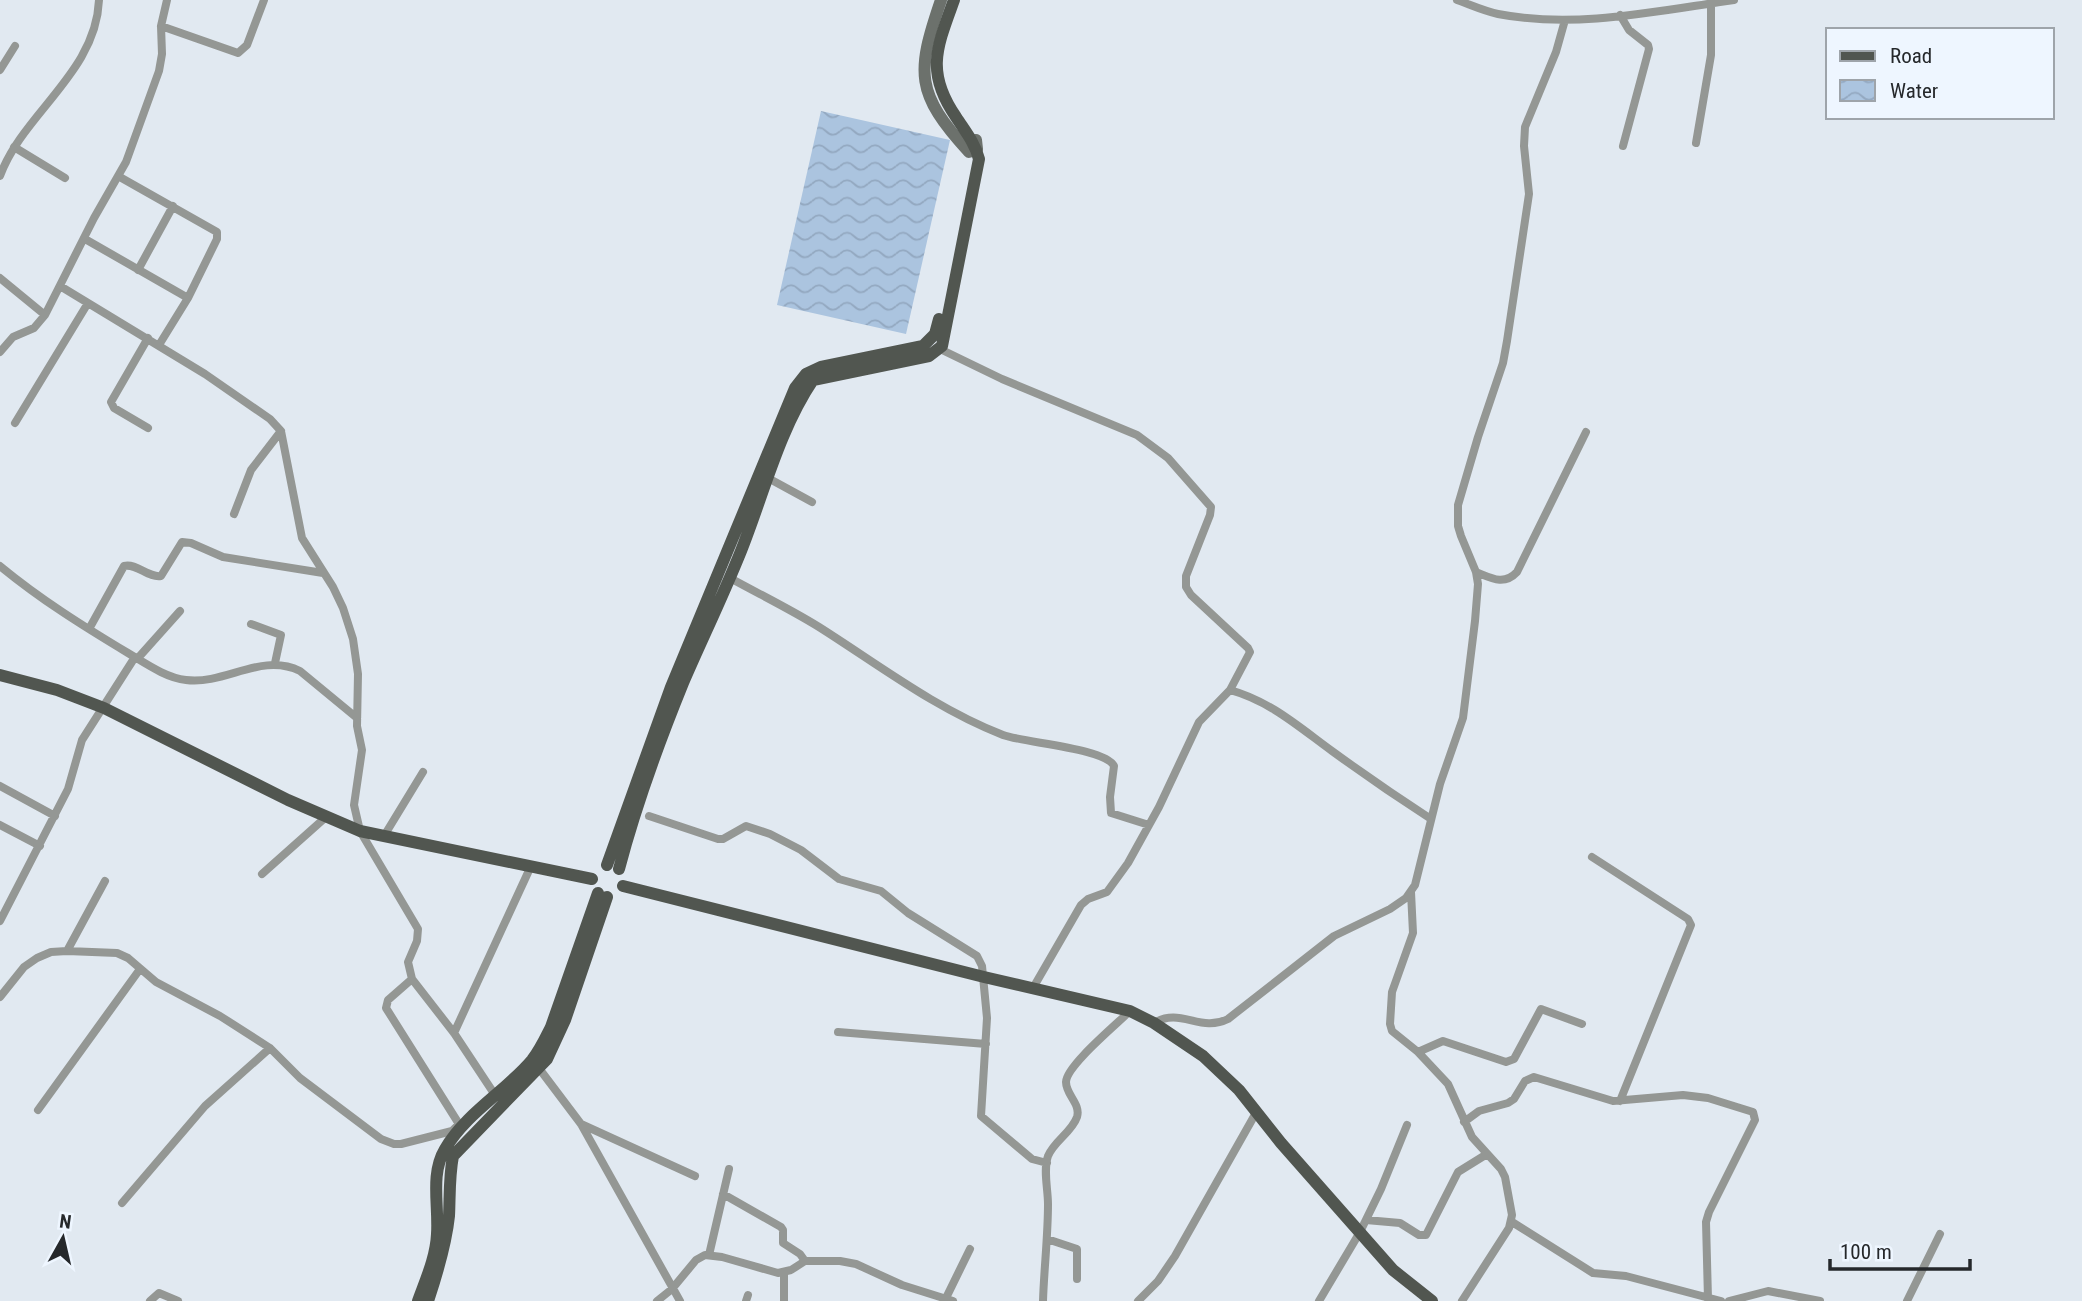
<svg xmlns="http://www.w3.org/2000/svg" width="2082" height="1301" viewBox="0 0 2082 1301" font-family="'Roboto Condensed',sans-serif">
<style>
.water{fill:url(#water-waves)}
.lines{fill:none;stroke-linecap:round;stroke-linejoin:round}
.street{stroke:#949794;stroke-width:8}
.secondary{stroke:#6c716c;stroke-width:12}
.primary{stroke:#515650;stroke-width:12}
</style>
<defs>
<pattern id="water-waves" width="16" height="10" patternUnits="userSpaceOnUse" patternTransform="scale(1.75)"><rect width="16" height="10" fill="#abc4df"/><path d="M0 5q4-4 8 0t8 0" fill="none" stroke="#93a8c0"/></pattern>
</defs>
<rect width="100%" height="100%" fill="#e1e9f1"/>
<path class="water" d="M821 111 950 140 906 334 777 305Z"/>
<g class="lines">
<path class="street" d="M1457 0C1471 5 1484 11 1498 14 1576 29 1657 11 1734 0
M1620 15 1629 30 1648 45 1649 49 1623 146
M161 26 238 53 247 45 264 0
M0 70 15 46
M1696 143 1711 55V3
M14 147 65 178
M0 176C23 113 96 73 99 0
M118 176 217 232V239L188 298 159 345
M85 239 188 298
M138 270 173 206
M0 278 45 315
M60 286 205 374 270 419 281 431 302 538 333 587 343 608 353 639 358 674 357 726 362 750 354 805 360 831 418 929 417 941 408 962 412 979 454 1033 495 1095
M940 349 1002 379 1137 435 1168 458 1211 507 1210 515 1186 576V587L1191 595 1248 648 1250 652 1230 690 1199 722 1159 807 1128 863 1107 892 1088 899 1081 905 1033 988
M0 352 13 337 34 328 45 315 94 218 126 162 159 71 162 54 161 26 167 0
M15 423 88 303
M148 428 114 408 111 402 148 338
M768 478 812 502
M234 514 251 470 281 431
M0 566C40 599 83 626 128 653 145 663 166 678 186 680 226 685 261 652 300 671L357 718
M1476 572C1491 578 1504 586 1517 572L1586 432
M730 578C759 594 790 609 819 627 879 665 936 709 1003 735 1025 743 1105 748 1114 766L1110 797 1111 813 1149 825
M251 624 281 635 275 663
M89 629 124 566C137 563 148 578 161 576L182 542 191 543 223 557 323 573
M138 658 180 611
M1230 690C1270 701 1299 727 1332 751 1365 775 1397 797 1431 819
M0 786 55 816
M649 816 718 839H723L746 826 770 834 801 850 839 879 881 891 908 913 977 956 982 966 987 1018 981 1116 1032 1159 1047 1163
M0 825 40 846
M384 836 423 772
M1592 857 1688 919 1691 925 1620 1101
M262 874 326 817
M1411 892 1413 933 1392 992 1390 1024 1392 1031 1418 1052 1448 1084 1472 1137 1501 1169 1505 1177 1512 1215 1509 1228 1462 1301
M0 921 68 789 82 740 135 657
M67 951 105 881
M0 997 24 967 37 958 51 952 67 951 117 953 128 958 156 982 220 1016 270 1048 300 1078 381 1139 394 1144H401L452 1131 459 1124 386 1008 388 1000 412 979
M1154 1023C1181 1007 1200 1033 1228 1019L1334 936 1390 909 1406 898 1415 885 1440 784 1463 718 1475 621 1478 584 1476 572 1461 536 1458 526V505L1478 437 1503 363 1507 341 1529 194 1524 146 1525 127 1556 52 1565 20
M838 1032 986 1044
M454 1033 531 866
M1418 1052 1443 1041 1506 1062 1514 1059 1541 1009 1582 1024
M538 1067 581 1124 680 1301
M38 1110 140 969
M1464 1122 1479 1111 1508 1103 1514 1099 1525 1081 1534 1077 1613 1101 1683 1095 1708 1098 1753 1112 1755 1120 1709 1212 1706 1222 1708 1299
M581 1124 695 1176
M723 1194 781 1227 783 1230V1243L800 1254 805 1261
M122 1203 205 1106 270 1048
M1366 1220 1400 1223 1419 1235H1426L1458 1172 1487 1154
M1512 1222 1593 1273 1626 1276 1721 1301
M1047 1239 1077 1249V1279
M709 1255 729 1169
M946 1298 970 1249
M150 1301 159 1293 178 1301
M657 1301 672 1289 696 1260 705 1255 722 1257 778 1273 791 1270 805 1261H840L856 1264 902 1285 953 1301
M746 1301 748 1295
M784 1301V1273
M1043 1301C1044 1269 1048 1236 1048 1204 1048 1189 1043 1170 1048 1156 1054 1141 1072 1132 1077 1117 1081 1104 1066 1095 1066 1082 1066 1066 1117 1024 1130 1011
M1138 1301 1158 1281 1175 1256 1257 1111
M1319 1301 1360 1232 1381 1189 1407 1125
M1729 1301 1768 1291 1820 1301
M1907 1301 1940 1234"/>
<path class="secondary" d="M941 0C916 73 915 93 969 152L977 149 976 140"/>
<path class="primary" d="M0 675 57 690 104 708 288 800 360 831 592 879
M607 865 671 687 795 388 806 374 821 367 923 346 935 334 939 319
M619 869C635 808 659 742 683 683 702 639 723 596 741 551 763 496 779 430 813 380L929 356 942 346 979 159C975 143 965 131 956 117 925 72 937 47 954 0
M623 886 984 977 1130 1011 1154 1023 1203 1056 1239 1090 1281 1143 1393 1270 1432 1301
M418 1301C426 1279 436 1257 437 1234 439 1206 430 1174 445 1149 466 1113 506 1091 532 1060 540 1050 545 1039 551 1027L598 893
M428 1301C437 1274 446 1245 449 1216 450 1196 449 1177 453 1156L547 1059 565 1020 607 897"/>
</g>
<rect x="1826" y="28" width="228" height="91" fill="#eef6ff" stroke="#9ea4aa" stroke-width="2"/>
<rect x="1840" y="51" width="35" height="10" fill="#515650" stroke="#9ea4aa" stroke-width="2"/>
<text x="1890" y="63" font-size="21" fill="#25282b">Road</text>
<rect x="1840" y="80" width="35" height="21" fill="url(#water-waves)" stroke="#9ea4aa" stroke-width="2"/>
<text x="1890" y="98" font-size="21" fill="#25282b">Water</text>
<g transform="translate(63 1238) rotate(8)" stroke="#eef6ff" stroke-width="5" paint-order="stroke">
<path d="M0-5L12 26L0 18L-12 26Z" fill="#25282b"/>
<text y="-10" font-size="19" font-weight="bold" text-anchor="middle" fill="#25282b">N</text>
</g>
<path d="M1830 1259v10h140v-10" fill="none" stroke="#25282b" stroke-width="3.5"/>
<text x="1840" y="1259" font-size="21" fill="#25282b" stroke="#eef6ff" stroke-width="5" paint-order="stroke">100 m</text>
</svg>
